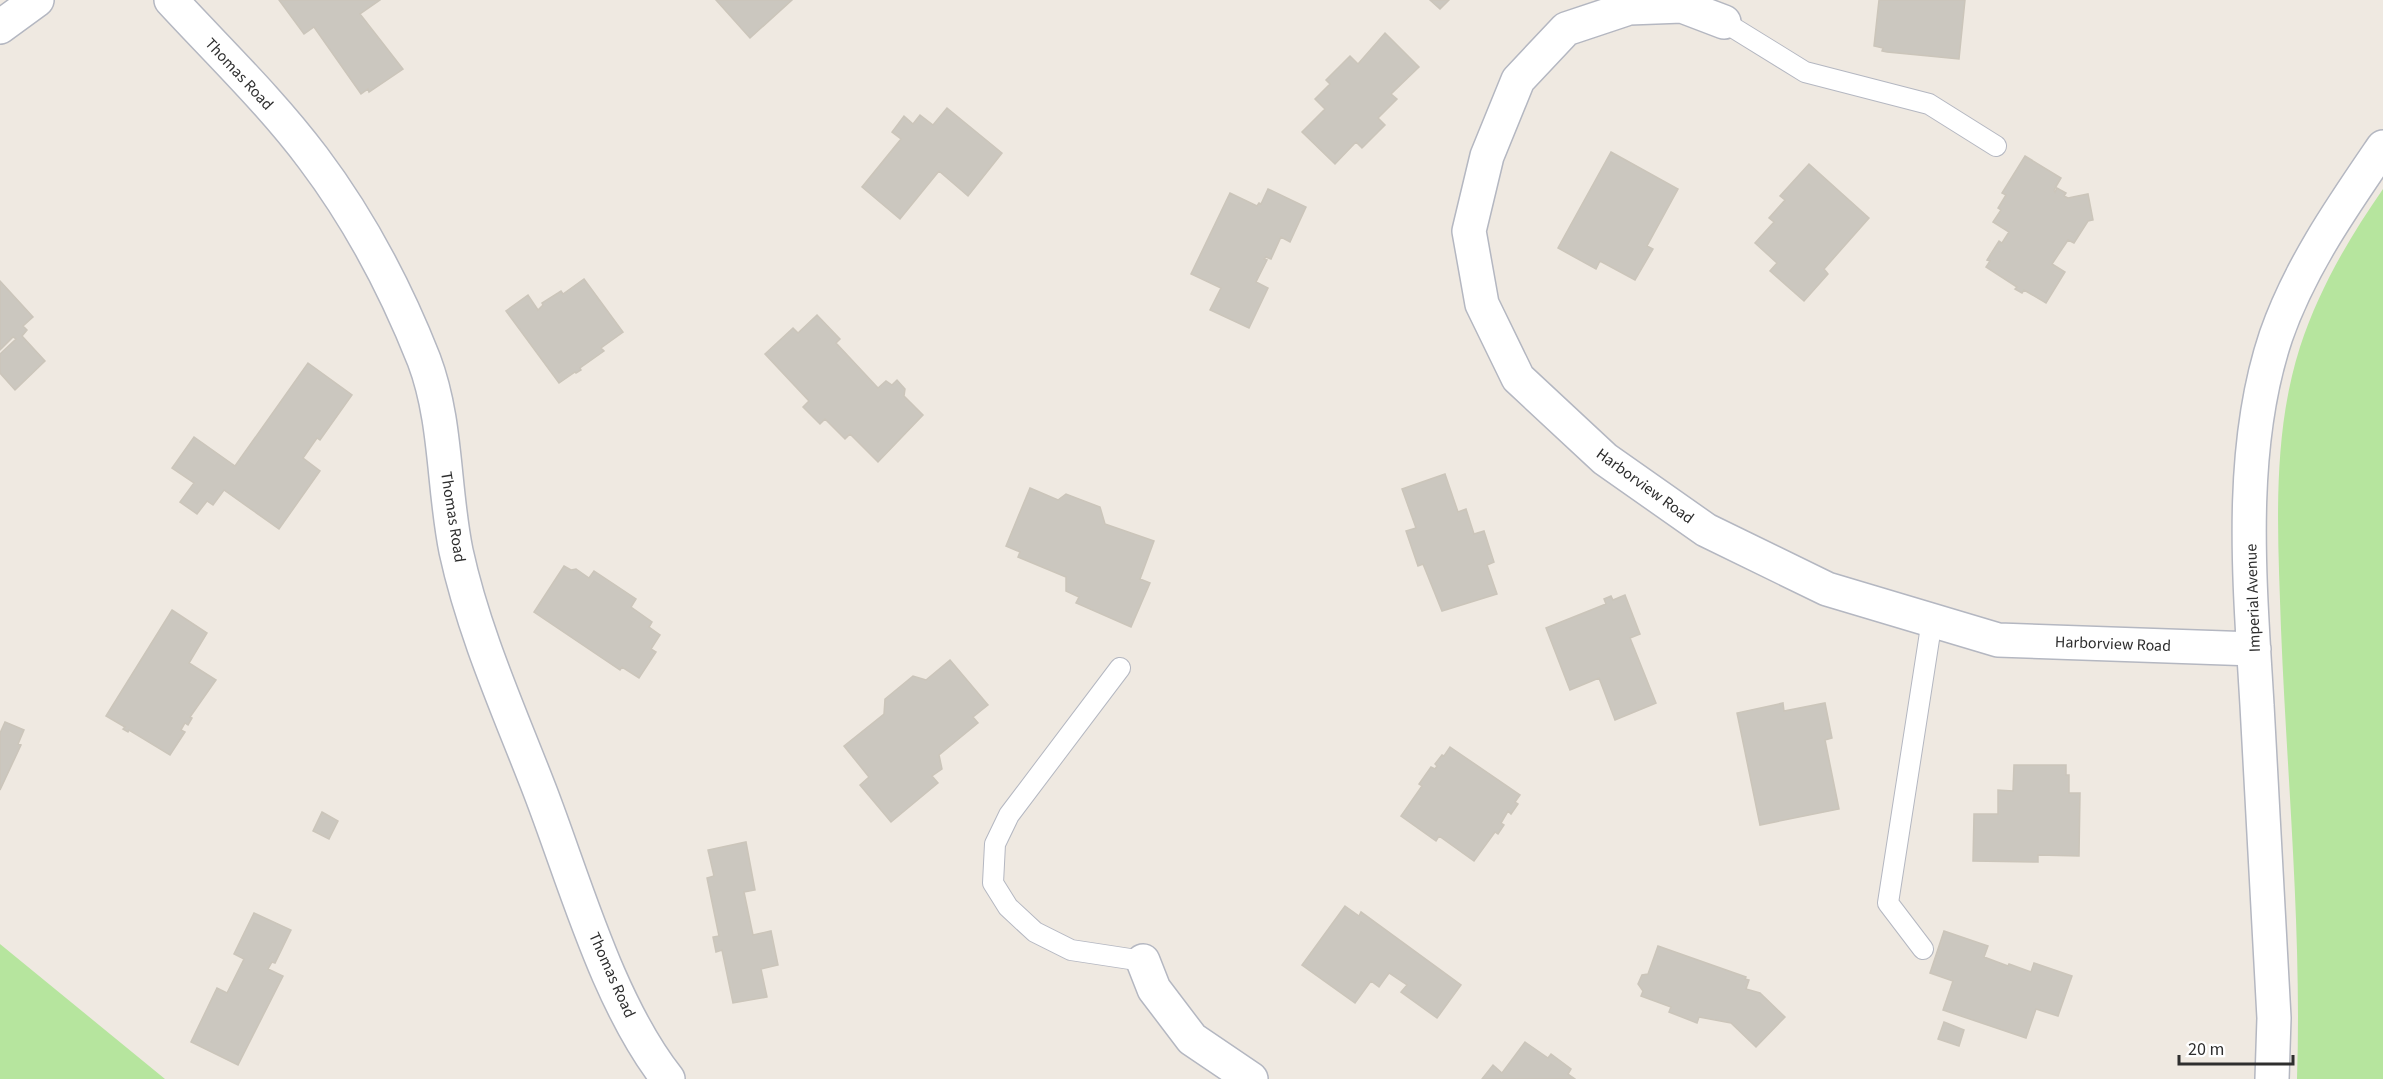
<svg xmlns="http://www.w3.org/2000/svg" width="2383" height="1079" viewBox="0 0 2383 1079" font-family="'Source Sans 3',sans-serif">
<style>
.green{fill:#b6e59e}
.building{fill:#cbc7bf;stroke:#cbc5ba;stroke-width:1.5}
.lines{fill:none;stroke-linecap:round;stroke-linejoin:round}
.service-casing{stroke:#b4b7c1;stroke-width:22}
.minor-casing{stroke:#b4b7c1;stroke-width:36}
.secondary-casing{stroke:#b4b7c1;stroke-width:36}
.service{stroke:#fff;stroke-width:20}
.minor{stroke:#fff;stroke-width:33}
.secondary{stroke:#fff;stroke-width:33}
.labels{text-anchor:middle;dominant-baseline:central;stroke-width:4.5;stroke-linejoin:round;paint-order:stroke}
.street-label{font-size:16px;fill:#2e2e2e;stroke:#fff}
</style>
<rect width="100%" height="100%" fill="#efe9e1"/>
<path class="green" d="M2383 189V1079H2297C2302 929 2287 779 2281 629 2278 535 2271 438 2300 347 2319 289 2349 238 2383 189Z
M0 944 165 1079H0Z"/>
<path class="building" d="M279 0H380L360 14 403 69 369 92 368 89 361 94 314 27 304 34Z
M716 0H792L750 38Z
M1430 0H1449L1440 9Z
M1879 0H1965L1959 59 1887 52 1882 51 1883 48 1874 46Z
M1385 33 1419 67 1391 94 1397 99 1378 118 1385 125 1362 148 1356 142 1335 164 1302 132 1325 109 1315 99 1330 84 1326 80 1350 56 1358 64Z
M947 108 1002 153 968 196 939 171 900 219 862 187 901 139 892 132 904 116 913 124 920 115 933 125Z
M1611 152 1678 189 1647 246 1653 249 1635 280 1600 261 1596 269 1558 248Z
M2025 156 2061 178 2054 190 2055 192 2057 188 2066 193 2064 196 2068 198 2088 194 2093 220 2088 221 2074 243 2068 240 2052 264 2065 272 2046 303 2024 290 2022 293 2015 289 2017 287 1986 267 1990 261 1987 260 1999 241 2002 243 2009 232 1993 222 2001 210 1998 208 2006 195 2002 193Z
M1809 164 1869 218 1824 269 1828 274 1804 301 1770 271 1777 263 1755 243 1774 222 1769 218 1785 200 1780 196Z
M1268 189 1306 207 1290 242 1281 237 1271 259 1266 257 1264 259 1267 260 1256 282 1268 288 1249 328 1210 310 1221 288 1191 274 1230 193 1257 206 1259 203 1261 204Z
M584 279 623 332 601 348 604 351 580 368 581 370 576 373 575 372 559 383 506 311 528 295 538 310 543 305 542 303 561 291 563 294Z
M0 281 33 317 23 326 27 330 22 336 45 361 15 390 0 373V354L16 339 13 337 0 350Z
M817 315 840 339 836 343 878 388 886 381 892 385 897 380 905 389 904 396 923 415 878 462 850 434 845 439 825 419 820 424 803 407 809 401 765 354 793 328 798 333Z
M308 363 352 395 320 440 317 438 303 458 320 471 279 529 224 490 213 505 207 501 197 514 180 502 194 483 172 468 194 437 235 466Z
M1445 474 1458 512 1466 509 1474 534 1484 531 1494 562 1487 565 1497 594 1442 611 1423 564 1418 566 1406 531 1416 528 1402 489Z
M1030 488 1058 500 1066 494 1100 507 1105 524 1154 541 1140 579 1150 583 1131 627 1076 603 1079 597 1066 591V577L1018 557 1020 552 1006 546Z
M564 566 571 570 576 569 589 578 594 571 636 599 631 607 652 622 649 627 660 635 651 649 656 652 639 678 622 667 620 670 534 612Z
M1625 595 1640 634 1630 638 1656 703 1615 720 1599 678 1570 690 1546 628 1606 604 1604 599 1611 596 1613 600Z
M172 610 207 633 189 663 216 680 190 717 192 718 188 725 185 723 181 730 185 732 170 755 129 730 128 732 123 729 125 727 106 716Z
M950 660 988 705 973 717 978 723 939 755 942 769 932 776 938 783 891 822 860 785 869 777 844 746 884 714 885 699 913 676 926 680Z
M1783 703 1784 711 1825 703 1832 738 1825 740 1839 809 1760 825 1737 713Z
M5 722 24 730 18 744 21 745 0 790V733Z
M1450 747 1520 795 1515 802 1518 804 1511 814 1508 811 1501 823 1504 825 1498 834 1495 832 1474 861 1439 836 1436 841 1401 816 1422 786 1419 784 1431 767 1435 769 1437 766 1435 764 1442 755 1444 756Z
M2014 765H2066V775H2069V793H2080L2079 856 2038 855V862L1973 861 1974 814H1998V790L2013 791Z
M322 812 338 821 329 839 313 831Z
M746 842 755 890 744 892 753 935 771 931 778 965 761 969 767 997 733 1003 722 950 716 952 713 937 719 936 707 878 714 876 708 850Z
M1345 906 1359 916 1361 912 1461 985 1437 1018 1401 992 1407 985 1389 973 1379 987 1371 981 1355 1003 1302 965Z
M254 913 291 930 275 963 272 962 268 969 283 976 238 1065 191 1042 217 988 227 993 244 959 234 954Z
M1944 931 1988 946 1984 957 2008 966 2009 964 2031 972 2034 963 2072 976 2058 1016 2036 1009 2026 1038 1943 1010 1953 981 1930 973Z
M1658 946 1746 977 1745 979 1749 980 1746 989 1760 993 1785 1017 1756 1047 1731 1023 1699 1017 1697 1023 1669 1012 1671 1007 1641 996 1643 991 1638 984 1642 975 1648 974Z
M1944 1022 1964 1030 1959 1046 1938 1039Z
M1525 1042 1548 1058 1551 1054 1571 1069 1568 1074 1575 1079H1482L1493 1065 1502 1073Z"/>
<g class="lines">
<g class="service-casing">
<path id="service" d="M1724 22 1805 72 1929 104 1996 146
M1120 668 1009 815 995 844 993 883 1008 907 1035 932 1071 950 1143 961
M1923 949 1888 903 1932 620"/>
</g>
<g class="minor-casing">
<path id="minor" d="M171 0C219 52 271 102 313 158 359 219 396 289 424 360 447 421 443 487 456 551 474 634 510 713 540 791 575 882 608 1003 668 1079
M1724 22 1682 6 1629 8 1566 29 1518 80 1487 156 1469 231 1482 304 1518 378 1605 459 1706 530 1827 589 1998 640 2254 649
M1143 961 1154 989 1192 1039 1251 1079
M2272 1079 2274 1018C2269 913 2263 809 2257 705 2250 585 2237 452 2276 336 2300 267 2342 207 2383 147"/>
</g>
<g class="secondary-casing">
<path id="secondary" d="M0 27 37 0"/>
</g>
<use href="#service" class="service"/>
<use href="#minor" class="minor"/>
<use href="#secondary" class="secondary"/>
</g>
<g class="labels">
<g class="street-label">
<text transform="translate(239 74) rotate(47)">Thomas Road</text>
<text transform="translate(1645 486) rotate(36)">Harborview Road</text>
<text transform="translate(453 517) rotate(81)">Thomas Road</text>
<text transform="translate(2253 598) rotate(-92)">Imperial Avenue</text>
<text transform="translate(2113 644) rotate(2)">Harborview Road</text>
<text transform="translate(612 975) rotate(66)">Thomas Road</text>
</g>
</g>
<path d="M2179 1055v9h114v-9" fill="none" stroke="#2e2e2e" stroke-width="3"/>
<text x="2188" y="1055" font-size="18" fill="#2e2e2e" stroke="#ffffff" stroke-width="4.5" paint-order="stroke">20 m</text>
</svg>
